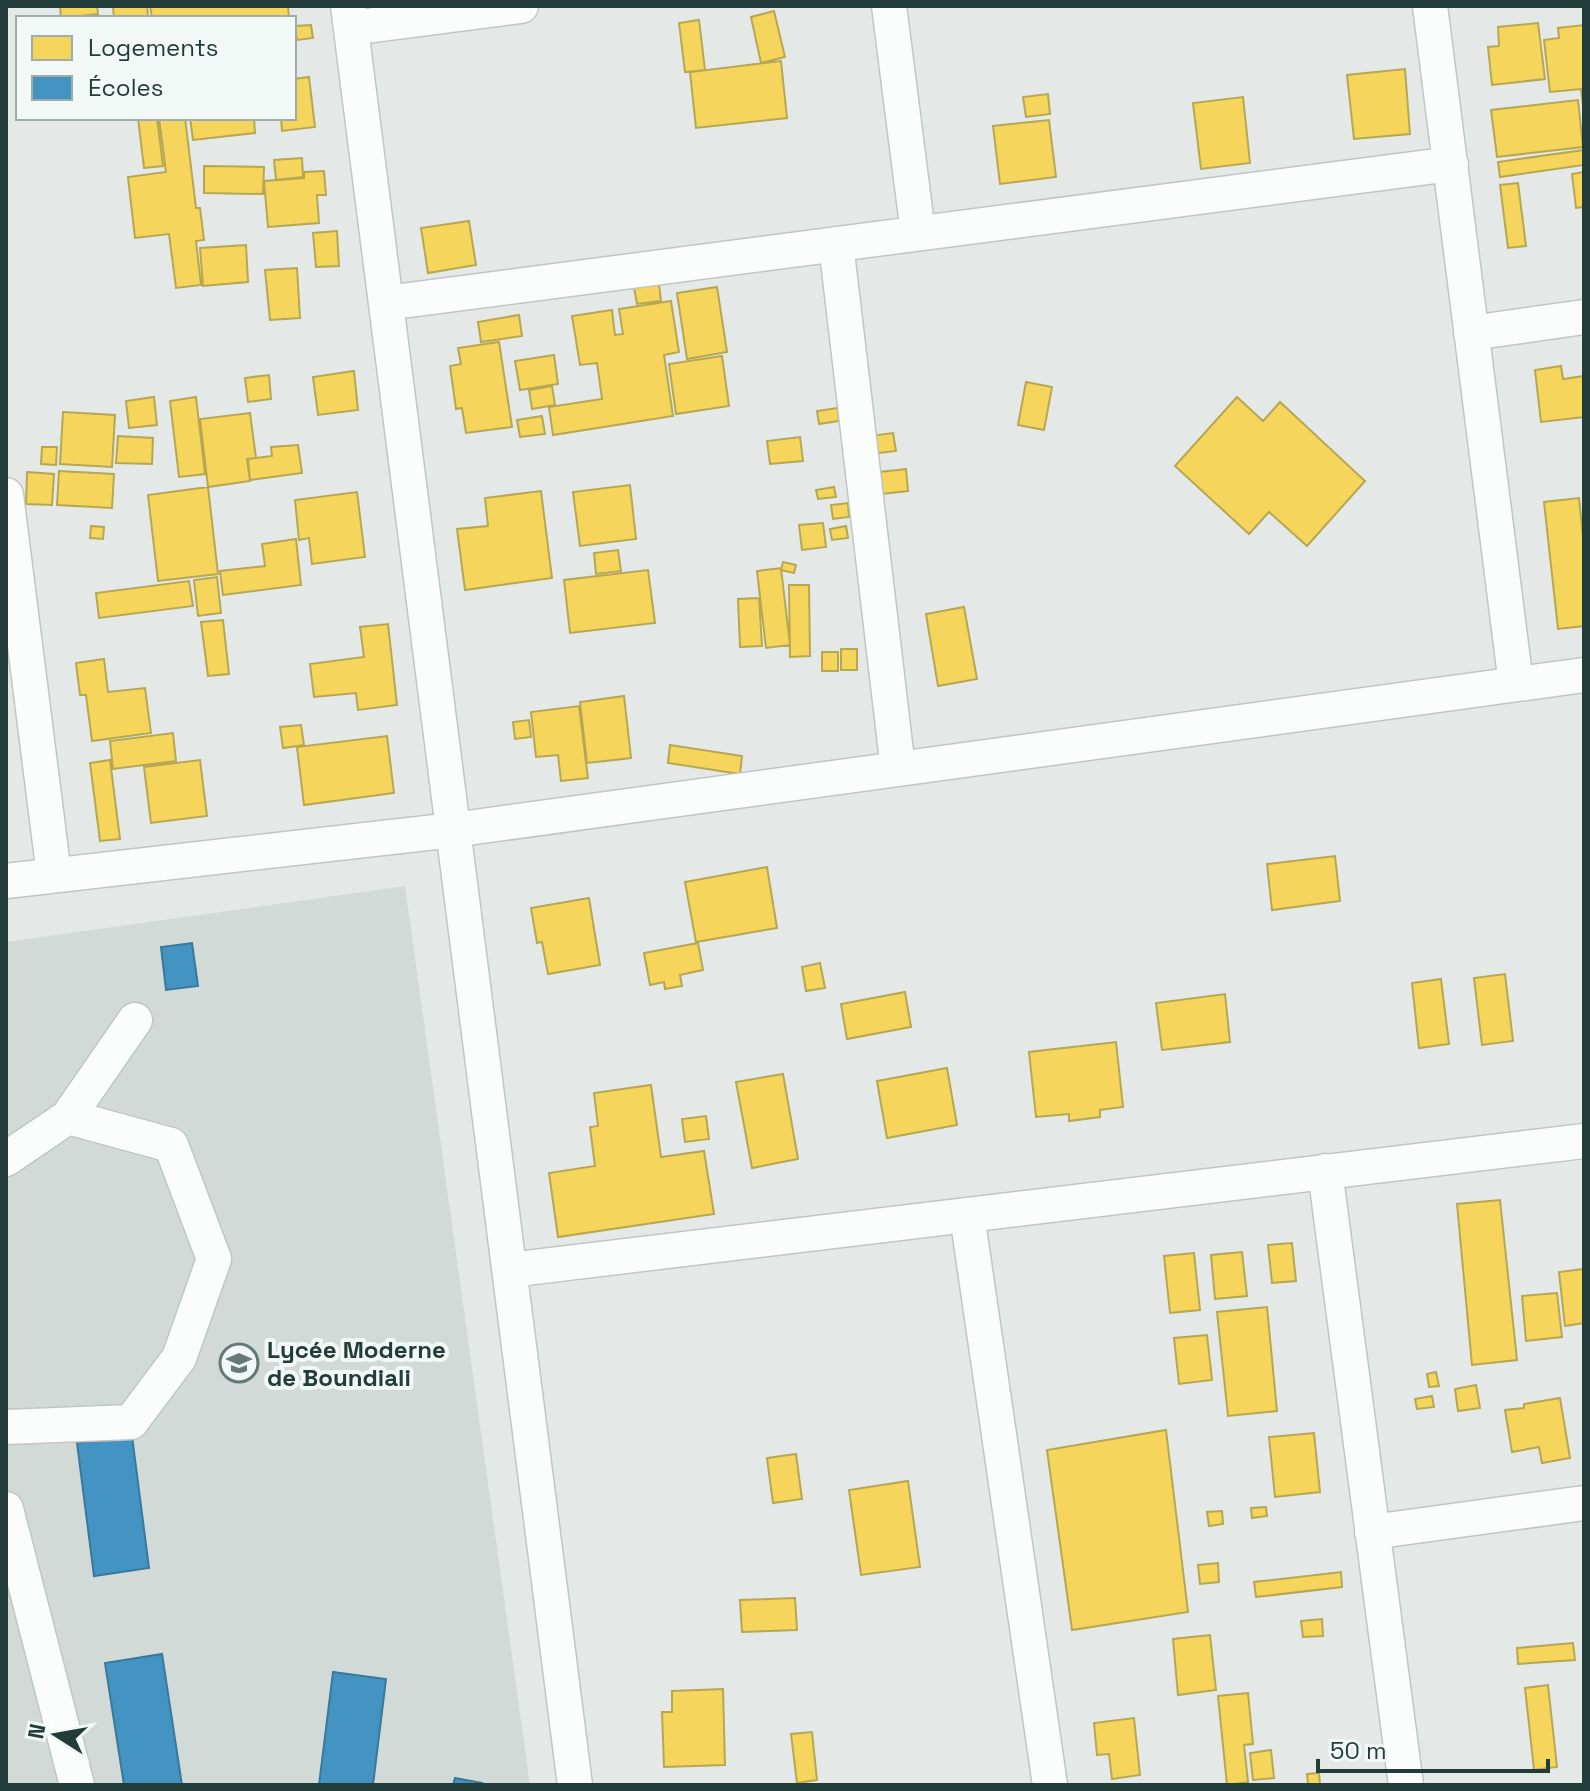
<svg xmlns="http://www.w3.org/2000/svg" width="1590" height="1791" viewBox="0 0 1590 1791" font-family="'Space Grotesk',sans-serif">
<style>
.built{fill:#d2dad8}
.homes{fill:#f6d55c;stroke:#b6a752;stroke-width:2}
.schools{fill:#4393c3;stroke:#39799a;stroke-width:2}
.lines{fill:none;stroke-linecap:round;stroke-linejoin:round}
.minor-casing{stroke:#c1c6c5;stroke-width:37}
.minor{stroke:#fbfcfc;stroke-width:34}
.labels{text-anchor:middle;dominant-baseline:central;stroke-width:8;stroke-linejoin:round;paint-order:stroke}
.poi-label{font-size:24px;font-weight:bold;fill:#223c39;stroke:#f2f8f6;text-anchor:start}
</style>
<rect width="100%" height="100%" fill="#e4e9e8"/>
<path class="built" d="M405 886 530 1785H6V942Z"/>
<path class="homes" d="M60 6H97L98 14 61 18Z
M113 6H147L148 18H114Z
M150 6H288L289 18H152Z
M774 11 785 57 761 63 751 17Z
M699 20 705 70 685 72 679 23Z
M1538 23 1545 79 1492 85 1488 47 1499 46 1498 27Z
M311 25 313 38 297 40 295 26Z
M1584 25V114L1581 89 1550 92 1544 40 1559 38 1558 28Z
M781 61 787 118 696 128 690 72Z
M1405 69 1410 134 1354 139 1347 75Z
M309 77 315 127 282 131 281 118H294V79Z
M1048 94 1050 114 1026 117 1023 97Z
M1243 97 1250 163 1201 169 1193 103Z
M1578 100 1583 147 1497 157 1491 110Z
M138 118H157L163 166 144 168Z
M159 118H185L196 208H200L204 240 196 241 201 285 176 288 169 234 135 238 128 177 166 172Z
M190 118H254L255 133 193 140Z
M1049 120 1056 177 1000 184 993 126Z
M1584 150V165L1500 177 1498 162Z
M302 158 303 177 276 180 274 160Z
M204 166 264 167 263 194 204 193Z
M324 171 326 195H317L319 223 268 227 264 181 304 178V172Z
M1584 172V207L1576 208 1572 174Z
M1518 183 1526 246 1508 248 1500 185Z
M469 221 476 265 428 273 421 228Z
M337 231 339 266 316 267 313 233Z
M246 245 248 282 203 286 200 248Z
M297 268 300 318 270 320 265 270Z
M659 284 661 301 637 304 634 288Z
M717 287 727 352 687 359 677 293Z
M671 301 679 352 664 355 673 416 553 435 549 407 602 399 597 363 580 365 572 316 612 310 615 335 623 334 619 309Z
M519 315 522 336 481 342 478 322Z
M499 342 512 427 466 433 462 408 456 409 450 366 461 364 458 348Z
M554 355 558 384 520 390 515 361Z
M722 356 729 406 676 414 669 364Z
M1561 366 1563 379 1584 376V417L1541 422 1535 370Z
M354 371 358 410 318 415 313 377Z
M269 375 271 399 248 402 245 378Z
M1026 382 1052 387 1044 430 1018 425Z
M552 386 555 405 532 409 529 390Z
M154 397 157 425 129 428 126 401Z
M196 397 205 474 179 477 170 401Z
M1237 397 1263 421 1280 402 1365 481 1307 546 1269 512 1249 534 1175 466Z
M838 408 839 421 819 424 817 411Z
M63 412 115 415 112 467 60 464Z
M250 413 256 458 247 459 250 481 208 487 200 419Z
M542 416 545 434 520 437 517 420Z
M893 433 896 451 871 454 869 436Z
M118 436 153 438 152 464 116 463Z
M800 437 803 461 770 464 767 441Z
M298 445 302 473 250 480 248 459 272 456 271 447Z
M42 447H57L56 465 41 464Z
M906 469 908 491 881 494 879 472Z
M59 471 114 474 112 508 57 505Z
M27 472 54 474 52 505 26 504Z
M630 485 636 539 580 546 573 492Z
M208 487 218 574 158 581 148 495Z
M834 487 836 497 818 499 816 490Z
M541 491 552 578 465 590 457 529 488 526 485 498Z
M357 492 365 557 312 564 309 538 299 540 295 500Z
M1579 498 1584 546V626L1558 629 1544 502Z
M848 503 849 517 833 519 831 505Z
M823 523 826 547 802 550 799 525Z
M91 526 104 527 103 539 90 538Z
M846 526 848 538 832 540 830 529Z
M296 539 301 585 223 595 220 571 265 566 262 544Z
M618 550 621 571 596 574 594 553Z
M783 562 796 565 794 573 781 570Z
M781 568 790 645 766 648 757 571Z
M648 570 655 623 570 633 564 580Z
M217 577 221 613 198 616 194 580Z
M189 581 193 606 99 618 96 593Z
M789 585H809L810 656 790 657Z
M759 598 762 646 740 647 738 599Z
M964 607 977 679 938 686 926 614Z
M223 620 229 674 208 676 201 622Z
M388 624 397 705 358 710 356 693 314 697 310 664 364 657 360 627Z
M841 649H857V670H841Z
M822 652H838V671H822Z
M104 659 108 692 145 688 151 733 92 741 86 695H80L76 663Z
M624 696 631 758 587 763 580 702Z
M579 706 588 778 561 781 558 755 536 757 531 712Z
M529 720 531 737 515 739 513 722Z
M301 725 304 745 283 748 280 727Z
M173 733 176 761 113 769 110 741Z
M387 736 394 793 304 805 297 747Z
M670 745 742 756 740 774 668 763Z
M110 760 120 839 100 841 90 763Z
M200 760 207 816 151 823 144 767Z
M1335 856 1340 901 1272 910 1267 864Z
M767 867 777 928 696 942 685 882Z
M589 898 600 965 548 974 542 942 537 943 531 908Z
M698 943 703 970 680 975 682 986 665 989 664 982 650 985 644 953Z
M820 963 825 988 806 991 802 967Z
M1505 974 1513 1041 1482 1045 1474 978Z
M1441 979 1449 1044 1419 1048 1412 983Z
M905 992 911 1027 847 1039 841 1004Z
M1225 994 1230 1042 1162 1050 1156 1003Z
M1116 1042 1123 1107 1100 1110V1117L1069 1121V1114L1036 1117 1029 1052Z
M947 1068 957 1125 887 1138 877 1081Z
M783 1074 798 1159 752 1168 736 1082Z
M651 1085 661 1157 704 1151 714 1214 558 1237 549 1173 595 1166 590 1127 598 1126 594 1093Z
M706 1116 709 1139 685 1142 682 1119Z
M1500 1200 1517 1360 1472 1365 1457 1204Z
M1292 1243 1296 1281 1272 1283 1268 1245Z
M1242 1252 1247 1296 1215 1299 1211 1255Z
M1194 1253 1200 1310 1170 1313 1164 1256Z
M1584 1269V1323L1565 1326 1559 1272Z
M1557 1293 1562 1337 1526 1341 1522 1296Z
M1267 1307 1277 1411 1228 1416 1217 1312Z
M1207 1335 1212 1380 1179 1384 1174 1338Z
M1436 1372 1439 1386 1429 1387 1427 1374Z
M1476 1385 1480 1408 1458 1411 1455 1389Z
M1432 1396 1434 1407 1417 1409 1415 1399Z
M1560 1398 1570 1458 1542 1463 1539 1447 1512 1452 1505 1410 1524 1408V1404Z
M1166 1430 1188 1612 1072 1630 1047 1450Z
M1314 1433 1320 1492 1275 1497 1269 1437Z
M796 1454 802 1499 773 1503 767 1458Z
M908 1481 920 1567 861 1575 849 1490Z
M1266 1507 1267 1516 1252 1518 1251 1508Z
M1222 1511 1223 1524 1209 1526 1207 1512Z
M1218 1563 1219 1582 1200 1584 1198 1565Z
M1341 1572 1342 1587 1256 1597 1254 1582Z
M795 1598 797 1630 742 1632 740 1600Z
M1322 1619 1323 1636 1303 1637 1301 1621Z
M1210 1635 1216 1690 1178 1695 1173 1639Z
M1573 1643 1575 1660 1518 1664 1517 1648Z
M1548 1685 1557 1767 1534 1770 1525 1688Z
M723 1689 725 1765 664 1767 662 1712H672V1691Z
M1248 1693 1253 1744 1244 1745 1248 1782 1227 1785 1218 1696Z
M1134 1718 1140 1775 1112 1779 1109 1754 1097 1755 1094 1723Z
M812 1732 817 1780 797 1783 791 1734Z
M1271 1750 1274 1778 1253 1780 1250 1753Z
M1319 1773 1320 1785H1308L1307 1774Z"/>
<path class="schools" d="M192 943 198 986 166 990 161 947Z
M132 1436 149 1568 94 1576 77 1443Z
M162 1654 182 1785H124L105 1663Z
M333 1672 386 1679 373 1785H319Z
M455 1778 482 1783 481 1785H453Z"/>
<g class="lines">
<g class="minor-casing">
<path id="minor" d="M348 6 575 1785
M889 6 918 233
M1430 6 1516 684
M351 28 521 6
M836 244 898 769
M386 303 1451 164
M1471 333 1584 317
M6 495 54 875
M6 881 453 830 1584 675
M6 1159 68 1117 135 1020
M1325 1171 1406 1785
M967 1215 1050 1785
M509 1270 1584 1141
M6 1427 131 1422 179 1358 214 1259 171 1145 68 1117
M6 1509 77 1785
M1372 1532 1584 1503"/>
</g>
<use href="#minor" class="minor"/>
</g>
<defs>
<g id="school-ring" transform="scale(2)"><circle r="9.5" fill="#f2f8f6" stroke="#667976" stroke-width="1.5"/><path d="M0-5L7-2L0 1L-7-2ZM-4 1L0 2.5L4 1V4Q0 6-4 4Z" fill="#667976"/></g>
</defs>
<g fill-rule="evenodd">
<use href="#school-ring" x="239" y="1363"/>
</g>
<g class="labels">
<g class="poi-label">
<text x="267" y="1349">Lycée Moderne<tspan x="267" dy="28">de Boundiali</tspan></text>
</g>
</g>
<rect width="1590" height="1791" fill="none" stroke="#223c39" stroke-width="16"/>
<rect x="16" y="16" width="280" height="104" fill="#f2f8f6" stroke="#9fadaa" stroke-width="2"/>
<rect x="32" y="36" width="40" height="24" fill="#f6d55c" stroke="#9fadaa" stroke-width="2"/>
<text x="88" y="56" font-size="24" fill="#223c39">Logements</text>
<rect x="32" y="76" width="40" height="24" fill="#4393c3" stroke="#9fadaa" stroke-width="2"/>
<text x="88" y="96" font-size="24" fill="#223c39">Écoles</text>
<g transform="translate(56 1735) rotate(281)" stroke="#f2f8f6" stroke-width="6" paint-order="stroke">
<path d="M0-6L14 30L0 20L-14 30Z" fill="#223c39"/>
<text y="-12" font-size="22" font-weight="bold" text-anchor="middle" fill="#223c39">N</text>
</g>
<path d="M1318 1759v12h230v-12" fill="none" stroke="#223c39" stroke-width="4"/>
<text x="1330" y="1759" font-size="24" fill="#223c39" stroke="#f2f8f6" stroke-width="6" paint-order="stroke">50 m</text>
</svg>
